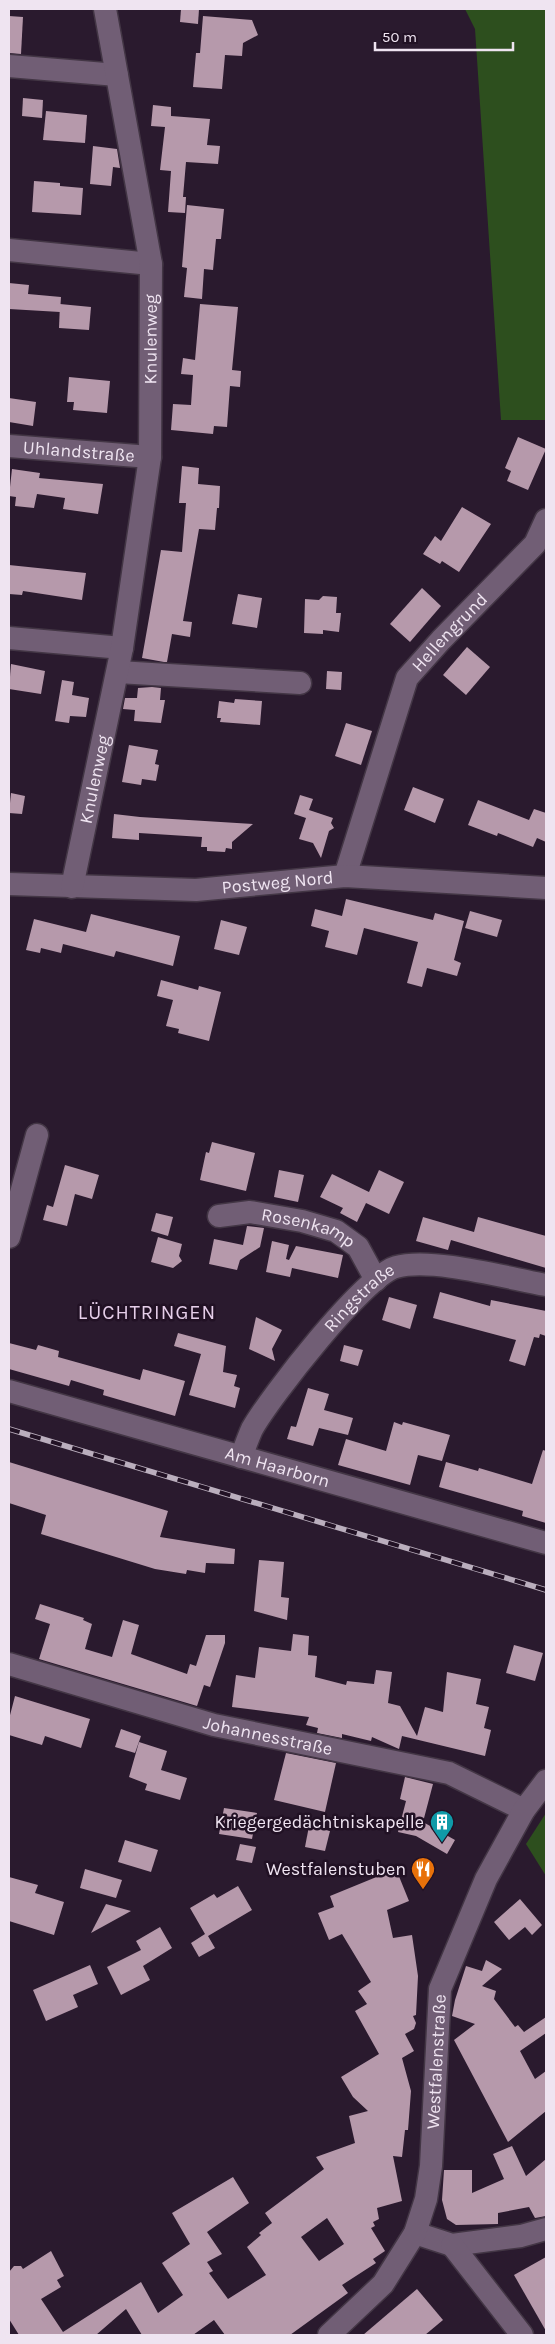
<svg xmlns="http://www.w3.org/2000/svg" width="555" height="2344" viewBox="0 0 555 2344" font-family="Karla,sans-serif">
<style>
.green{fill:#2d4f1e}
.building{fill:#b699ab;fill-rule:evenodd}
.lines{fill:none;stroke-linecap:round;stroke-linejoin:round}
.minor-casing{stroke:#433645;stroke-width:25}
.minor{stroke:#715e75;stroke-width:22}
.rail-casing{stroke:#baaebd;stroke-width:5.5}
.rail{stroke:#211124;stroke-width:4;stroke-dasharray:11;stroke-linecap:butt}
.labels{text-anchor:middle;stroke-width:5;stroke-linejoin:round;paint-order:stroke}
.street-label{font-size:18px;fill:#efe4f1;stroke:#211124}
.poi-label{font-size:18px;fill:#efe4f1;stroke:#211124;text-anchor:end}
.quarter-label{font-size:20px;letter-spacing:1px;fill:#e5cee9;stroke:#211124}
</style>
<rect width="100%" height="100%" fill="#2a1a2e"/>
<!-- green -->
<g class="green">
<path d="M465 9H546V420H501L475 29Z"/>
<path d="M546 1813V1876L526 1844Z"/>
</g>
<!-- building -->
<g class="building">
<path d="M181 9H199L198 24 180 22Z"/>
<path d="M9 16 23 17 21 54 9 53Z"/>
<path d="M203 16 252 20 258 35 243 43 242 56 225 55 222 89 193 87 196 53H200Z"/>
<path d="M23 98 43 100 42 118 22 116Z"/>
<path d="M153 105 171 107V116L210 119 207 145 220 146 218 164 186 162 183 197H186L185 213 168 212 171 171 160 170 165 127 151 126Z"/>
<path d="M46 111 87 115 85 143 43 140Z"/>
<path d="M93 146 117 149 120 168 113 167 111 186 90 184Z"/>
<path d="M34 181 60 183V186L83 188 81 215 32 212Z"/>
<path d="M187 205 224 209 221 239H216L213 270 204 269 202 299 184 297 187 268 182 267Z"/>
<path d="M9 283 29 285 28 294 61 297 60 312 9 309Z"/>
<path d="M60 304 91 307 89 330 59 328Z"/>
<path d="M200 304 238 307 232 370 241 371 240 387 230 386 227 427 214 426 213 434 171 430 173 404 191 405 193 375 181 374 183 358 195 360Z"/>
<path d="M69 377 110 381 107 413 73 410 74 402H67Z"/>
<path d="M9 398 36 402 33 426 9 422Z"/>
<path d="M518 437 546 449 528 490 507 481 511 471 505 468Z"/>
<path d="M182 466 199 468 198 484 220 486 219 508H217L215 530 199 529 183 621 192 622 190 637 172 634 167 662H164L142 658 161 550 182 552 186 503H179Z"/>
<path d="M12 469 40 473 39 478 103 484 98 514 63 509 65 498 37 494 34 508 15 506 16 497 9 496Z"/>
<path d="M462 507 491 524 459 572 442 561 440 564 423 554 435 536 441 541Z"/>
<path d="M9 565 86 573 82 600 23 591 22 595 9 594Z"/>
<path d="M422 588 441 606 410 642 390 624Z"/>
<path d="M238 594 262 598 257 628 232 624Z"/>
<path d="M323 596 337 597 336 613H341L339 632 323 630V634L304 633 305 599 319 600Z"/>
<path d="M467 647 490 667 466 695 443 675Z"/>
<path d="M11 664 45 671 41 694 9 689Z"/>
<path d="M327 671 342 672 341 690 326 689Z"/>
<path d="M62 680 74 682 72 695 89 698 86 717 70 716 69 723 55 721Z"/>
<path d="M152 687 161 688 160 700H165L161 723 134 721 135 710 123 709 125 698H137L138 688Z"/>
<path d="M235 699 262 701 260 725 220 722 221 718H217L219 701 234 703Z"/>
<path d="M346 723 372 731 361 765 335 756Z"/>
<path d="M129 745 158 750 155 764 159 765 156 781 142 779 141 785 122 782Z"/>
<path d="M413 787 444 799 435 823 404 810Z"/>
<path d="M11 793 25 796 22 814 9 813Z"/>
<path d="M300 795 313 799 309 810 333 818 331 823 334 828 329 831 321 858 313 843 299 839 306 818 294 814Z"/>
<path d="M478 800 529 820 534 809 546 813V842L537 838 533 847 498 833 497 836 468 825Z"/>
<path d="M114 814 140 817 253 824 232 842V849L226 848 225 852 207 851V847H201L202 837 139 833V840L112 838Z"/>
<path d="M346 899 433 920 435 913 464 921 454 960 461 963 457 976 427 968 422 987 407 983 418 942 364 928 357 955 325 947 329 931 311 926 315 909 342 916Z"/>
<path d="M470 911 502 920 497 937 465 928Z"/>
<path d="M91 914 180 936 173 966 116 951 114 957 63 944 61 953 41 948 40 953 26 950 34 919 86 932Z"/>
<path d="M221 920 247 927 239 955 214 949Z"/>
<path d="M161 980 198 990 199 986 221 992 209 1041 178 1033 179 1029 166 1026 173 1000 157 996Z"/>
<path d="M212 1142 255 1153 246 1191 200 1180 206 1152 209 1153Z"/>
<path d="M65 1165 99 1175 92 1199 75 1194 67 1226 43 1220 47 1205 53 1207Z"/>
<path d="M279 1170 304 1175 298 1202 274 1197Z"/>
<path d="M379 1170 404 1182 389 1214 366 1203 357 1222 340 1213 343 1208 320 1197 332 1174 369 1192Z"/>
<path d="M156 1213 173 1217 168 1236 151 1231Z"/>
<path d="M423 1217 474 1232 478 1217 546 1236V1268L451 1240 448 1250 416 1241Z"/>
<path d="M247 1226 264 1228 260 1247 240 1260 237 1270 209 1264 214 1239 243 1245Z"/>
<path d="M158 1237 182 1244 179 1256 182 1261 173 1268 151 1262Z"/>
<path d="M272 1241 289 1245 286 1259 289 1260 296 1246 343 1255 338 1278 292 1268 290 1277 266 1272Z"/>
<path d="M440 1292 490 1306 491 1300 546 1311V1336L540 1334 539 1338 534 1337 525 1366 509 1361 516 1340 433 1318Z"/>
<path d="M389 1297 417 1305 410 1329 382 1320Z"/>
<path d="M256 1317 282 1330 272 1349 275 1361 249 1349Z"/>
<path d="M178 1333 226 1346 223 1372 237 1375 234 1386 240 1388 235 1408 189 1395 201 1354 174 1346Z"/>
<path d="M9 1343 36 1350 38 1345 59 1351 58 1357 140 1380 143 1369 185 1381 175 1416 103 1395 104 1390 71 1380 69 1386 9 1369Z"/>
<path d="M344 1345 363 1350 358 1366 340 1361Z"/>
<path d="M308 1388 329 1394 324 1410 353 1418 348 1435 319 1428 313 1446 287 1439 291 1426 296 1427Z"/>
<path d="M394 1422 402 1425 403 1422 450 1435 442 1461 418 1455 410 1485 338 1465 346 1439 386 1451Z"/>
<path d="M543 1450 546 1451V1523L522 1516 523 1511 439 1487 446 1462 478 1471 479 1468 532 1484Z"/>
<path d="M9 1462 168 1511 160 1537 235 1549 234 1564 206 1563 205 1573 187 1570 186 1574 155 1569 41 1534 46 1515 9 1503Z"/>
<path d="M259 1560 284 1562 281 1597 289 1598 287 1620 254 1611Z"/>
<path d="M40 1604 84 1618 83 1620 92 1624 85 1649 112 1657 123 1620 139 1625 131 1654 187 1674 190 1664 196 1666 206 1635H225V1643L210 1687 204 1685 197 1706 39 1659 50 1624 35 1619Z"/>
<path d="M293 1634 309 1636 308 1655 317 1656 315 1677 346 1685 347 1681 374 1684 376 1670 392 1672 388 1703 400 1706 417 1736 425 1707 443 1712 447 1672 481 1679 476 1704 489 1707 484 1728 491 1730 485 1756 402 1736 399 1749 372 1737 371 1741 342 1734V1738L317 1733 318 1728 306 1725 309 1717 232 1707 236 1675 255 1678 259 1647 291 1651Z"/>
<path d="M514 1645 543 1653 535 1681 506 1673Z"/>
<path d="M15 1696 90 1719 81 1748 45 1736 42 1745 9 1735V1719Z"/>
<path d="M121 1729 141 1736 135 1753 115 1747Z"/>
<path d="M139 1742 167 1751 161 1770 187 1778 180 1800 145 1790 147 1784 129 1777Z"/>
<path d="M286 1753 336 1763 325 1812 274 1800Z"/>
<path d="M405 1777 433 1784 423 1822 455 1840 447 1854 416 1836 398 1832 406 1801 400 1799Z"/>
<path d="M224 1808 257 1813 252 1839 219 1834Z"/>
<path d="M309 1826 330 1831 325 1851 305 1847Z"/>
<path d="M125 1840 158 1850 151 1872 118 1862Z"/>
<path d="M240 1844 256 1847 252 1863 236 1860Z"/>
<path d="M85 1869 122 1880 116 1898 80 1888Z"/>
<path d="M396 1869 409 1901 387 1910 393 1938 412 1935 418 1976 416 2015 413 2016 416 2023 414 2029 405 2034 414 2051 402 2058 411 2091 408 2130H405L402 2157 393 2156 402 2201 377 2208 379 2219 373 2222 375 2226 371 2228 385 2251 373 2259 376 2263 342 2285 348 2293 290 2335H225L214 2320 193 2335H142L126 2309 96 2335H19L9 2319V2272L14 2266H21L23 2269 51 2251 64 2276 57 2280 61 2287 41 2299 63 2332 141 2282 158 2313 183 2295 162 2263 190 2244 172 2213 233 2177 249 2203 207 2232 222 2254 207 2262 213 2271 209 2273 228 2299 266 2275 247 2247 261 2235 259 2233 272 2223 265 2213 324 2169 316 2157 355 2143 349 2116 368 2111 353 2097 341 2077 379 2054 355 2011 367 2004 358 1991 371 1982 342 1934 329 1940 318 1913 334 1907 330 1896ZM327 2218 344 2244 319 2261 301 2237Z"/>
<path d="M9 1877 38 1885 35 1893 64 1902 54 1935 9 1921Z"/>
<path d="M238 1886 252 1910 208 1936 215 1948 199 1957 191 1943 205 1934 190 1908 214 1894 217 1898Z"/>
<path d="M520 1899 542 1925 532 1935 525 1927 509 1940 494 1922Z"/>
<path d="M106 1904 131 1911 91 1933Z"/>
<path d="M160 1927 172 1948 143 1966 150 1980 121 1995 107 1967 141 1950 136 1941Z"/>
<path d="M486 1960 502 1969 482 1986 496 1991 494 1999 515 2027 518 2025 524 2032 546 2017V2033L520 2051 535 2079 546 2071V2111L508 2142 454 2040 475 2024 452 2016 455 2000 466 1966 482 1971Z"/>
<path d="M90 1965 98 1984 73 1995 78 2007 46 2021 33 1990Z"/>
<path d="M512 2146 526 2176 546 2159V2216L535 2218 529 2207 498 2213V2224L456 2225 447 2219 442 2200 444 2170H472V2193L504 2179 493 2154Z"/>
<path d="M546 2257V2331L514 2275Z"/>
<path d="M417 2289 443 2320 425 2335H363Z"/>
</g>
<g class="lines">
<!-- minor casing -->
<g class="minor-casing">
<g id="minor">
<path d="M9 66 117 75"/>
<path d="M9 250 151 264"/>
<path id="s1" d="M9 446 150 457"/>
<path d="M9 638 122 648"/>
<path d="M118 672 300 683"/>
<path id="s2" d="M345 876 407 678 441 640 535 544 546 520"/>
<path id="s3" d="M9 884 196 890 345 876 546 888"/>
<path id="s4" d="M72 887 122 648 150 457 151 264 105 9"/>
<path id="s5" d="M219 1216 250 1212 302 1221 336 1231 358 1247 376 1280"/>
<path d="M9 1237 37 1135"/>
<path id="s6" d="M9 1391 546 1543"/>
<path id="s7" d="M241 1457C245 1447 248 1438 252 1429 270 1397 364 1276 396 1267 432 1257 507 1278 546 1285"/>
<path id="s8" d="M9 1664 214 1725 449 1773 524 1810"/>
<path d="M415 2233 452 2245 521 2236 546 2229"/>
<path d="M452 2245 522 2335"/>
<path id="s9" d="M329 2335 383 2284 415 2233 426 2199 431 2166 440 1989 486 1879 524 1810 546 1781"/>
</g>
</g>
<!-- minor -->
<use href="#minor" class="minor"/>
<!-- rail casing -->
<g class="rail-casing">
<path id="rail" d="M9 1429 546 1590"/>
</g>
<!-- rail -->
<use href="#rail" class="rail"/>
</g>
<!-- icons -->
<defs>
<g id="building-pin" transform="scale(1.25)"><path d="M0 17L-7.5 6A9.5 9.5 0 1 1 7.5 6Z" fill="#0f9aa8" stroke="#211124"/><path d="M-4-6H4V6H1V3H-1V6H-4ZM-2.5-4.3h1.7v1.8h-1.7ZM.8-4.3h1.7v1.8H.8ZM-2.5-1h1.7V.8h-1.7ZM.8-1h1.7V.8H.8Z" fill="#fff"/></g>
<g id="restaurant-pin" transform="scale(1.25)"><path d="M0 17L-7.5 6A9.5 9.5 0 1 1 7.5 6Z" fill="#e8710a" stroke="#211124"/><path d="M-5-6h1v4h1v-4h1v4h1v-4h1v5L-1.5 .5V6h-2V.5L-5-1ZM5-6V6H3V1.5H1.5Q1.5-4 5-6Z" fill="#fff"/></g>
</defs>
<g fill-rule="evenodd">
<use href="#building-pin" x="442" y="1822"/>
<use href="#restaurant-pin" x="423" y="1869"/>
</g>
<g class="labels">
<!-- street labels -->
<g class="street-label">
<text dy="6" stroke="none"><textPath href="#s4" startOffset="555">Knulenweg</textPath></text>
<text dy="6" stroke="none"><textPath href="#s1" startOffset="70">Uhlandstraße</textPath></text>
<text dy="6" stroke="none"><textPath href="#s2" startOffset="270">Hellengrund</textPath></text>
<text dy="6" stroke="none"><textPath href="#s4" startOffset="110">Knulenweg</textPath></text>
<text dy="6" stroke="none"><textPath href="#s3" startOffset="269">Postweg Nord</textPath></text>
<text dy="6" stroke="none"><textPath href="#s5" startOffset="92">Rosenkamp</textPath></text>
<text dy="6" stroke="none"><textPath href="#s7" startOffset="200">Ringstraße</textPath></text>
<text dy="6" stroke="none"><textPath href="#s6" startOffset="279">Am Haarborn</textPath></text>
<text dy="6" stroke="none"><textPath href="#s8" startOffset="269">Johannesstraße</textPath></text>
<text dy="6" stroke="none"><textPath href="#s9" startOffset="308">Westfalenstraße</textPath></text>
</g>
<!-- poi labels -->
<g class="poi-label">
<text x="424" y="1828">Kriegergedächtniskapelle</text>
<text x="406" y="1875">Westfalenstuben</text>
</g>
<!-- quarter labels -->
<g class="quarter-label">
<text x="147" y="1319">LÜCHTRINGEN</text>
</g>
</g>
<!-- border -->
<rect width="555" height="2344" fill="none" stroke="#efe4f1" stroke-width="20"/>
<!-- scale -->
<path d="M375 42v8h138v-8" fill="none" stroke="#efe4f1" stroke-width="2.5"/>
<text x="382" y="42" font-size="15" fill="#efe4f1" stroke="#211124" stroke-width="4" paint-order="stroke">50 m</text>
</svg>
